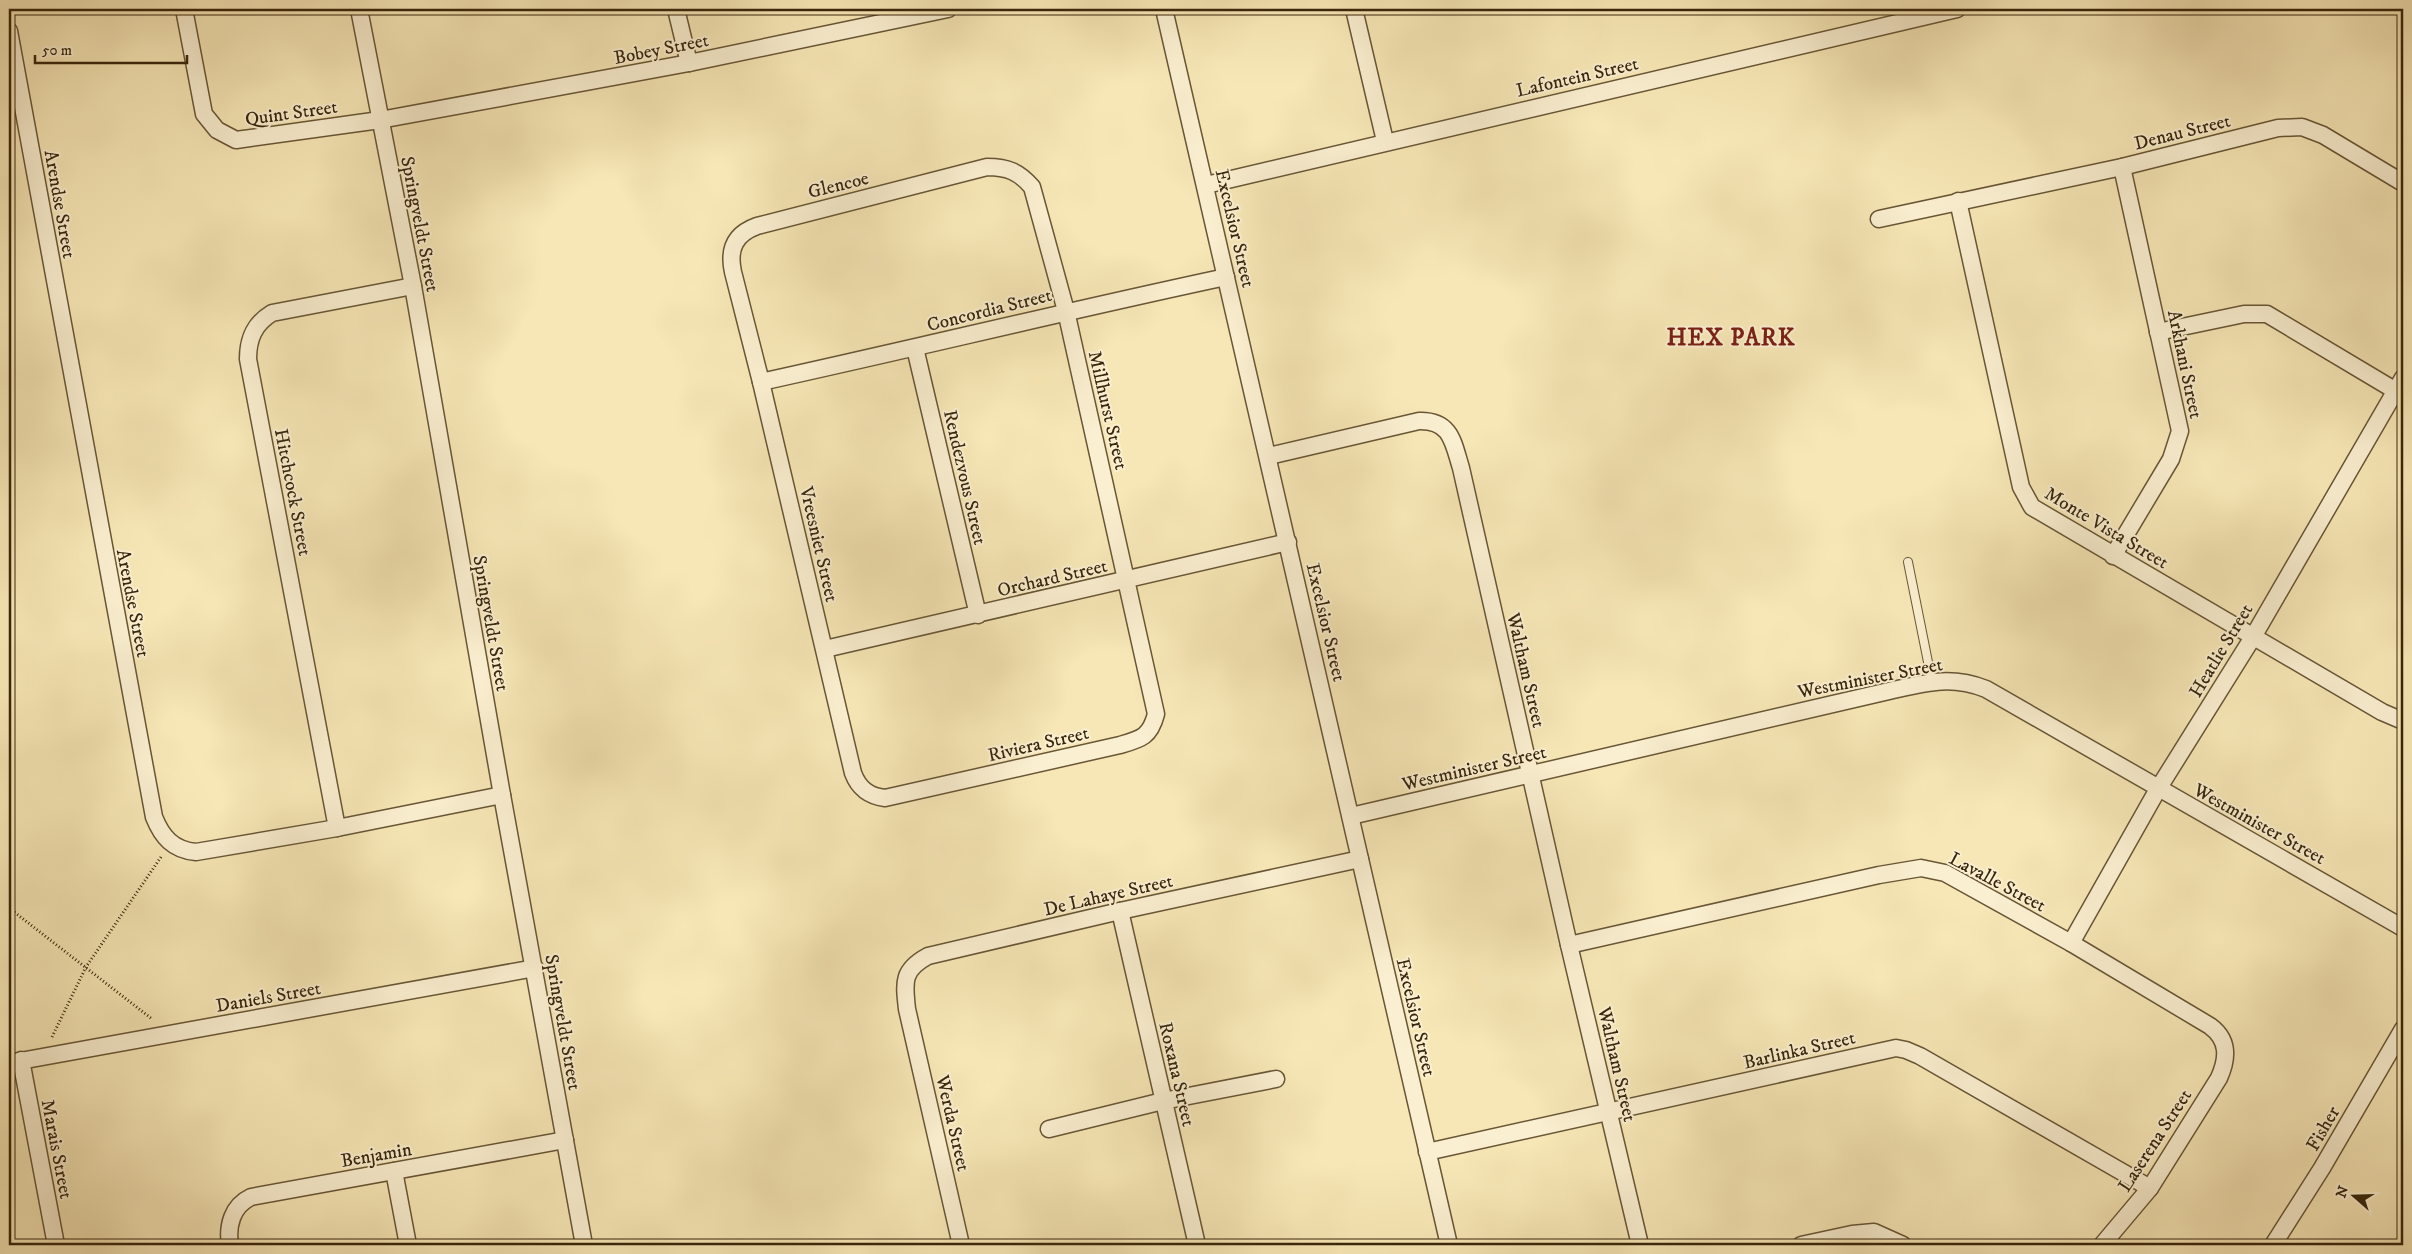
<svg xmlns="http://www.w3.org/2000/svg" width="2412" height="1254" viewBox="0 0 2412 1254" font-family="'IM FELL DW Pica',serif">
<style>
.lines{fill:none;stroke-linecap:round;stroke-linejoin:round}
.lane-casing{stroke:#685636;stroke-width:10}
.street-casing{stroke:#685636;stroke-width:19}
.path{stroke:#38260c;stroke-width:3;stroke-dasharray:1 2.5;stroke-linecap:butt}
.lane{stroke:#faefd0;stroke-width:8}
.street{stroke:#faefd0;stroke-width:16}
.labels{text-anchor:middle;stroke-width:4;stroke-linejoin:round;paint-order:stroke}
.street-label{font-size:19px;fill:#38260c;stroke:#faefd0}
.district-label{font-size:24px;font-weight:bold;letter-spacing:1px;fill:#7a1f14;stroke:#faefd0}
</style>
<rect width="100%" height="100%" fill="#f7e7b6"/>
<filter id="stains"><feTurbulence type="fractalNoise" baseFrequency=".004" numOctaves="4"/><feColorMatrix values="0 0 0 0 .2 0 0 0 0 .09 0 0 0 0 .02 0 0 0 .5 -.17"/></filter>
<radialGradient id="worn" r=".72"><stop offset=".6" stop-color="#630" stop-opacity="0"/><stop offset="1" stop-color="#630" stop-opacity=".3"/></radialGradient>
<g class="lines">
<!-- lane casing -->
<g class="lane-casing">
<path id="lane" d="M1908 562 1932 682"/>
</g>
<!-- street casing -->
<g class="street-casing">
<g id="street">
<path d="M184 9 204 114 217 130 236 140 380 120 689 63 948 9"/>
<path d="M359 9 413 286 502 795 584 1245"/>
<path d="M676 9 689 63"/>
<path d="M1164 9 1449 1245"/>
<path d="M1354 9 1385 141"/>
<path d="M9 31 154 817C162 837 173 850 196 852L337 828 502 795"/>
<path d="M987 167C1008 167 1019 172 1032 187L1066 311 1156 714C1150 737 1141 739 1120 745L885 798C869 796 859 789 853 773L761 382 733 272C728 249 735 234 757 226Z"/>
<path d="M1206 185 1957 9"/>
<path d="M1958 201 2021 487 2032 507 2382 712 2403 721"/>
<path d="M1879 219 2122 167 2278 128 2302 127 2323 135 2403 183"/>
<path d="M2158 332 2244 314H2267L2396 391"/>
<path d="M915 348 978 615"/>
<path d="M761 382C916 348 1071 310 1226 277"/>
<path d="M1269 456 1419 421C1451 420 1453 442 1461 468L1569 945 1640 1245"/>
<path d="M2113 556 2171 459 2180 431 2122 167"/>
<path d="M825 649 1288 542"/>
<path d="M1351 816 1889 691C1925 683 1950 675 1986 689L2403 928"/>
<path d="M337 828 248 359C248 339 254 324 272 313L413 286"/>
<path d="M1120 911 1197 1245"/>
<path d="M2071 943 2158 789 2253 637 2403 378"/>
<path d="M1569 945 1879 875 1921 868 1945 873 2071 943 2210 1026C2229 1040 2228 1058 2219 1078L2150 1188 2102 1245"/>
<path d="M21 1060 56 1245"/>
<path d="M9 1063 535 968"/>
<path d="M1049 1129 1163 1101 1276 1079"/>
<path d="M1427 1152 1896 1048 1906 1050 1920 1056 2150 1188"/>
<path d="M394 1171 408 1245"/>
<path d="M230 1245C227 1226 232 1206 251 1197L565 1140"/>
<path d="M961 1245 907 1009C904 982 902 970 928 956L1120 911 1360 859"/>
<path d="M1801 1245 1852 1234 1874 1232 1903 1245"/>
<path d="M2273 1245 2322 1168 2403 1029"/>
</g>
</g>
<!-- path -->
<g class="path">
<path d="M9 908 152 1019"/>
<path d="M52 1037 86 967 161 857"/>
</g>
<!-- lane -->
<use href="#lane" class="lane"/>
<!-- street -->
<use href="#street" class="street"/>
</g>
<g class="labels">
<!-- street labels -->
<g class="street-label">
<text transform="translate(661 48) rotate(-11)" y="7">Bobey Street</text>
<text transform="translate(1577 76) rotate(-13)" y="7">Lafontein Street</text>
<text transform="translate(291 112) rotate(-8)" y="7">Quint Street</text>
<text transform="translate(2182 131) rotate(-14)" y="7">Denau Street</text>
<text transform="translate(838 184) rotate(-14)" y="7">Glencoe</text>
<text transform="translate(61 204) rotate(80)" y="7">Arendse Street</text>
<text transform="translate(421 224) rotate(79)" y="7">Springveldt Street</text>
<text transform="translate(1236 228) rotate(77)" y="7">Excelsior Street</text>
<text transform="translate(989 309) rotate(-14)" y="7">Concordia Street</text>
<text transform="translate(2186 364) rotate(78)" y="7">Arkhani Street</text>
<text transform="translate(1109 410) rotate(77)" y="7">Millhurst Street</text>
<text transform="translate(966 477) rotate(77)" y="7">Rendezvous Street</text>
<text transform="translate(294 492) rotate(79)" y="7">Hitchcock Street</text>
<text transform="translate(2107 527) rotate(31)" y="7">Monte Vista Street</text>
<text transform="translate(820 544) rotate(77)" y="7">Vreesniet Street</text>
<text transform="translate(1052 577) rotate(-13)" y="7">Orchard Street</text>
<text transform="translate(134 603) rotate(79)" y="7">Arendse Street</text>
<text transform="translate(1327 622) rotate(77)" y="7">Excelsior Street</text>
<text transform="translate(492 623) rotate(80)" y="7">Springveldt Street</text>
<text transform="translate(2220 650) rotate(-59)" y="7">Heatlie Street</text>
<text transform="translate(1527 670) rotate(77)" y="7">Waltham Street</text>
<text transform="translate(1870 677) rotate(-11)" y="7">Westminister Street</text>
<text transform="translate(1038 743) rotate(-13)" y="7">Riviera Street</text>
<text transform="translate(1474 767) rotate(-13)" y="7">Westminister Street</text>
<text transform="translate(2260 823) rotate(29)" y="7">Westminister Street</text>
<text transform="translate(1998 881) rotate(28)" y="7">Lavalle Street</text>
<text transform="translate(1108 894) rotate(-13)" y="7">De Lahaye Street</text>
<text transform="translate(268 996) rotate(-10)" y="7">Daniels Street</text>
<text transform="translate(1417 1017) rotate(77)" y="7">Excelsior Street</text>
<text transform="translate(564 1022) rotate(80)" y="7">Springveldt Street</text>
<text transform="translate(1799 1049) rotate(-13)" y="7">Barlinka Street</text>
<text transform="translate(1618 1064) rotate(77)" y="7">Waltham Street</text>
<text transform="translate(1178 1074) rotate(77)" y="7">Roxana Street</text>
<text transform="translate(954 1123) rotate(77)" y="7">Werda Street</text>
<text transform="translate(2322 1128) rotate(-60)" y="7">Fisher</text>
<text transform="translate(2154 1140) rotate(-57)" y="7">Laserena Street</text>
<text transform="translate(58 1149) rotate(79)" y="7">Marais Street</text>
<text transform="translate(376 1154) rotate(-10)" y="7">Benjamin</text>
</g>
<!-- district labels -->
<g class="district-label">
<text x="1731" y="345">HEX PARK</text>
</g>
</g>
<!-- margin -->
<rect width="2412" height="1254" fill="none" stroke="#f7e7b6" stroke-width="30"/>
<rect x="10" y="10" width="2392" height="1234" fill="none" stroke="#38260c" stroke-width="2.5"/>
<rect x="15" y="15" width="2382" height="1224" fill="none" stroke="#38260c"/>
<!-- north arrow -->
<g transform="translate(2354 1196) rotate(290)" stroke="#faefd0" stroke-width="4" paint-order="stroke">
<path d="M0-4L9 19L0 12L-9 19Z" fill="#38260c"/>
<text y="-8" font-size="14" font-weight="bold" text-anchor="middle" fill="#38260c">N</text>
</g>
<!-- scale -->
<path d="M35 55v8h152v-8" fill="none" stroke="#38260c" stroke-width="2.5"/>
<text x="42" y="55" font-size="15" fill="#38260c" stroke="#faefd0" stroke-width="4" paint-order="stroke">50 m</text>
<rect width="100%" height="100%" filter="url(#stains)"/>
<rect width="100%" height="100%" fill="url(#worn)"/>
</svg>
